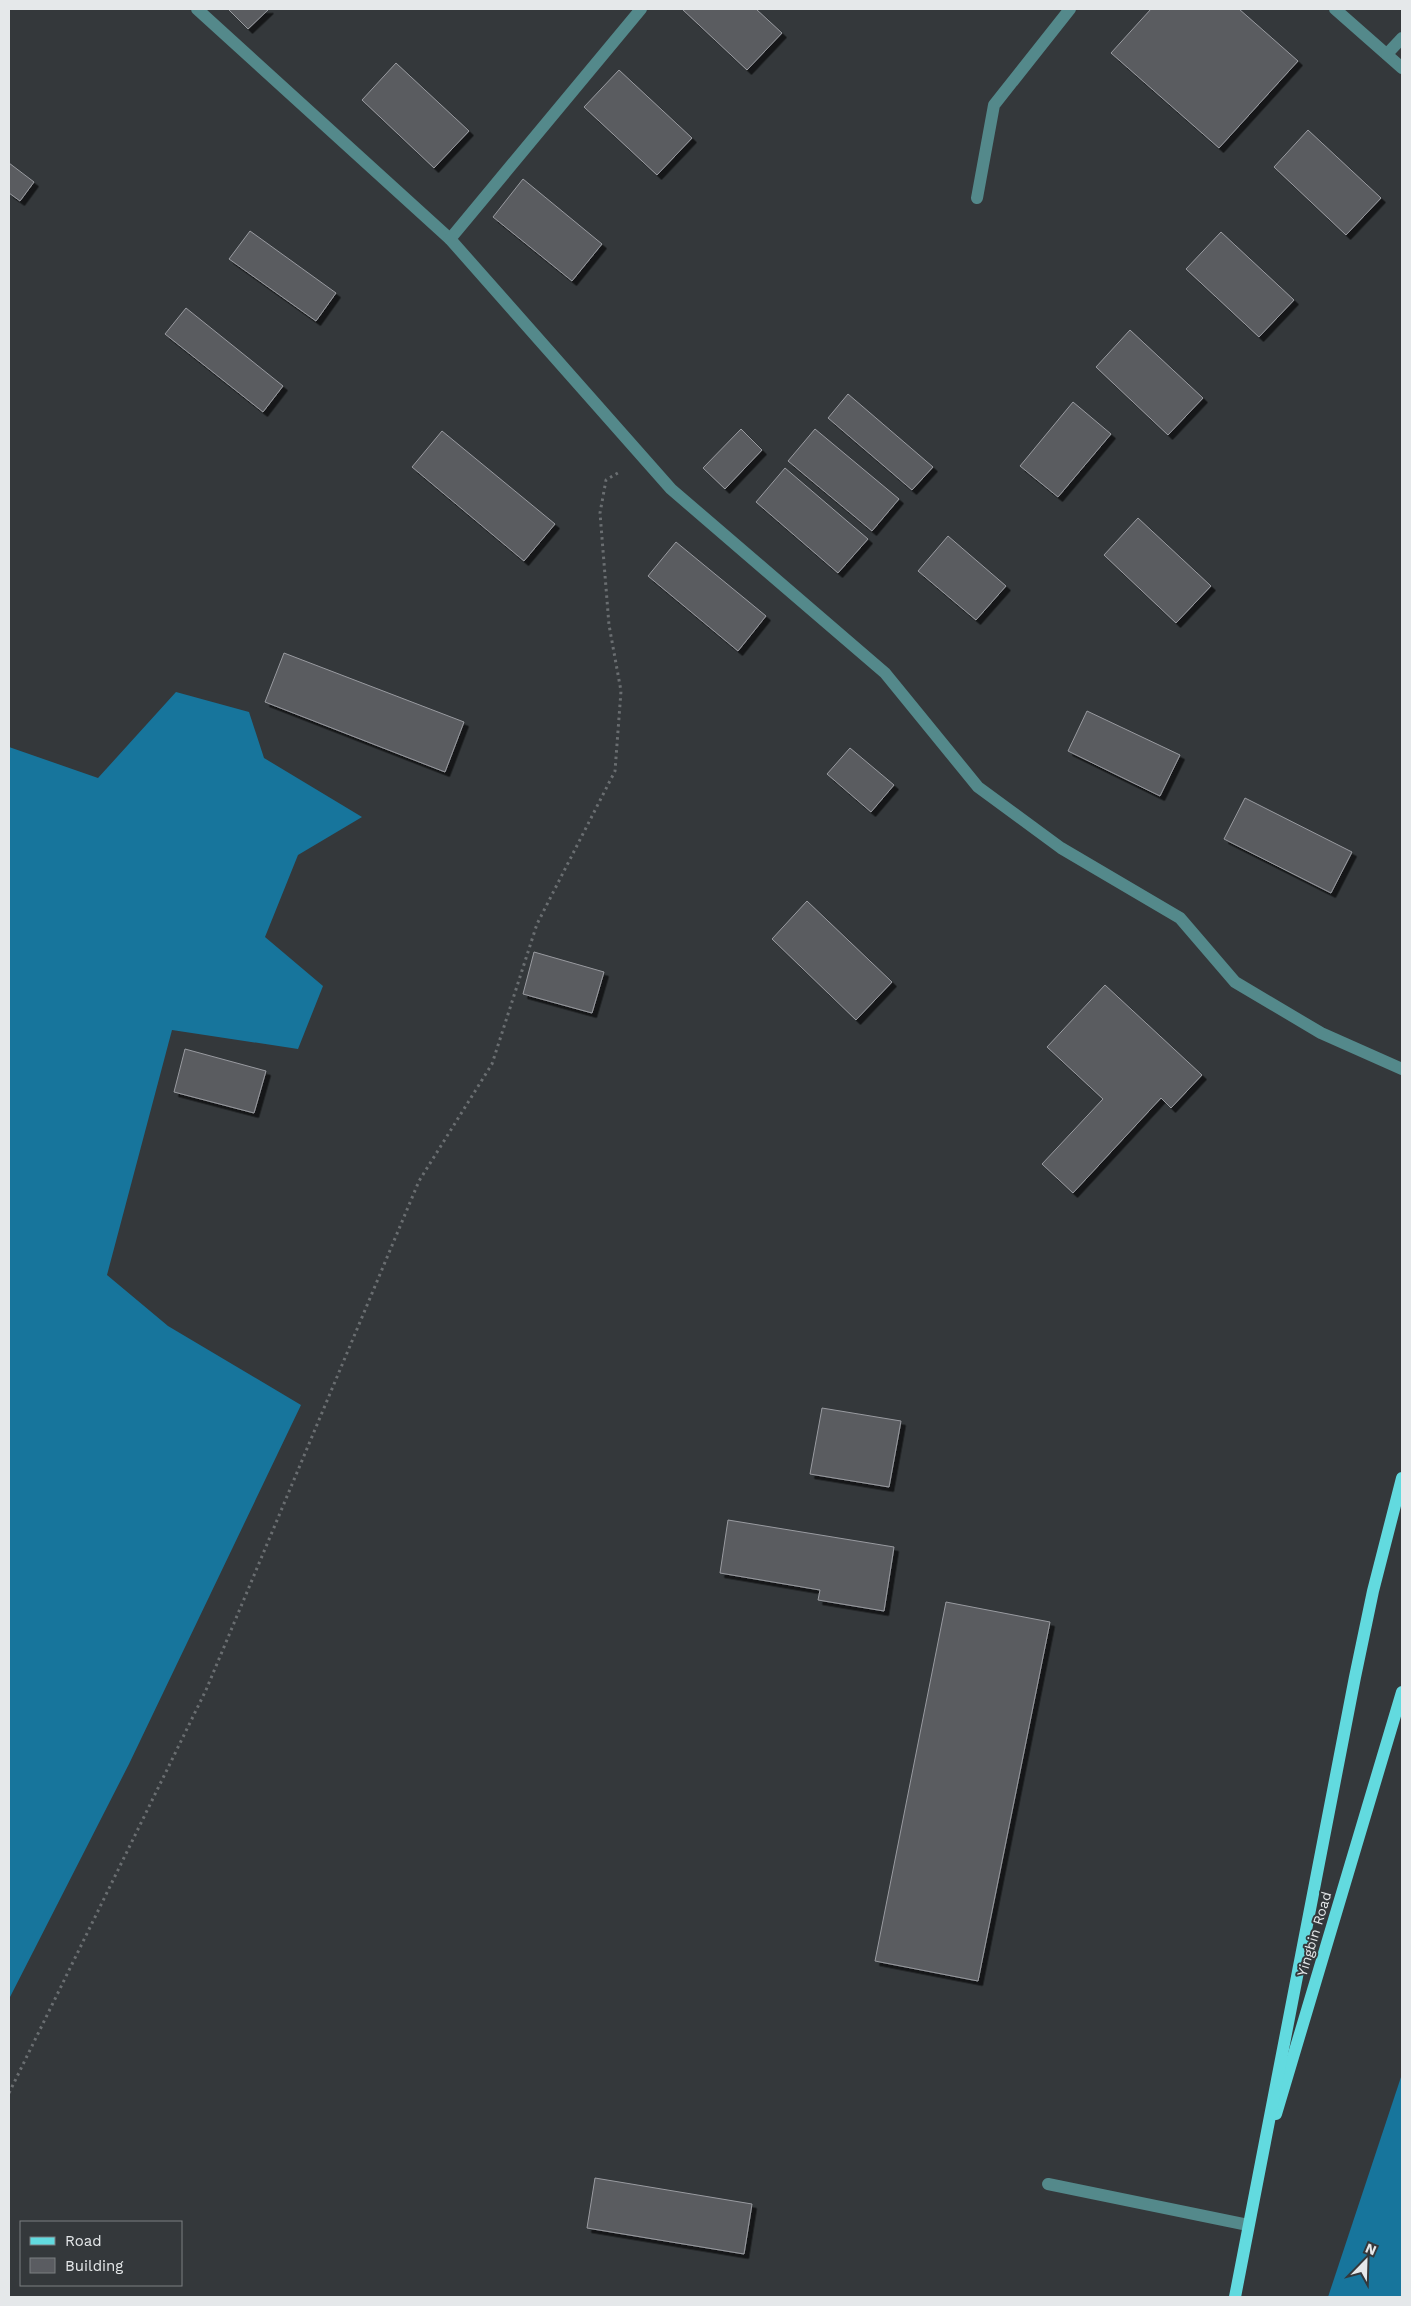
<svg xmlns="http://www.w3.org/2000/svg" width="1411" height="2306" viewBox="0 0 1411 2306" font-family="'Work Sans',sans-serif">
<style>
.forest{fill:#17759c}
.building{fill:#5a5c61;stroke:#999ba0;filter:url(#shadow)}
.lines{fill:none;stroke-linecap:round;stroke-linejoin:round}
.path{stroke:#6a6e71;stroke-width:3;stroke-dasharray:2.5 4;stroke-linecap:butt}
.minor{stroke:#54898b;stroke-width:12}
.major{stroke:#62dadf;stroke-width:12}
.labels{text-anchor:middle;stroke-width:4;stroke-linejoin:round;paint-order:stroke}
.street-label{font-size:14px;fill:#e5e8ea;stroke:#34383b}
</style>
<defs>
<filter id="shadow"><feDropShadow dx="4.5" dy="4.5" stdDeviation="0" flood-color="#0009"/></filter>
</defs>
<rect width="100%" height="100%" fill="#34383b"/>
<!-- forest -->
<g class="forest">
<path d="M176 692 249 712 264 758 362 817 298 855 265 937 323 986 298 1049 172 1030 107 1275 168 1326 301 1405 129 1764 9 1999V747L98 778Z"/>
<path d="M1402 2074V2297H1328Z"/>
</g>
<!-- building -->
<g class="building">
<path d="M228 9H269L248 29Z"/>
<path d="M682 9H756L782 33 747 70Z"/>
<path d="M1151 9H1239L1298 61 1219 148 1111 53Z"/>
<path d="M396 63 469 131 434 168 362 100Z"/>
<path d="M619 70 692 138 657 175 584 107Z"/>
<path d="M1308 130 1381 198 1346 235 1274 167Z"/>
<path d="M9 163 34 182 20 201 9 193Z"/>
<path d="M523 179 602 244 572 281 493 217Z"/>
<path d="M250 231 336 293 316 321 229 259Z"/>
<path d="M1221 232 1294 300 1259 337 1186 269Z"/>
<path d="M186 308 283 386 263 412 165 334Z"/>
<path d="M1130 330 1203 398 1168 435 1096 367Z"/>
<path d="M848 394 933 467 912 490 828 418Z"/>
<path d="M1073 402 1111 434 1058 497 1020 466Z"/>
<path d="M741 429 762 450 725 489 703 468Z"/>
<path d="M815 429 899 499 872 531 788 461Z"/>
<path d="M442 431 555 524 524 561 412 467Z"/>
<path d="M785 468 868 539 838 573 756 502Z"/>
<path d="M1138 518 1211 586 1176 623 1104 555Z"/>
<path d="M948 536 1006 586 976 620 918 571Z"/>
<path d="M676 542 766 616 738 651 648 576Z"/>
<path d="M284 653 464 722 445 772 265 702Z"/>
<path d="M1087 711 1180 755 1160 796 1068 751Z"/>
<path d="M850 748 894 785 871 812 827 774Z"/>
<path d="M1245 798 1352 852 1331 893 1224 839Z"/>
<path d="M807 901 892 982 856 1020 772 939Z"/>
<path d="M534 952 604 972 592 1013 523 994Z"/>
<path d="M1105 985 1202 1075 1171 1108 1161 1098 1073 1193 1042 1164 1103 1099 1047 1047Z"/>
<path d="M185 1049 266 1071 254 1113 174 1092Z"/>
<path d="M822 1408 901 1421 889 1487 810 1474Z"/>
<path d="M728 1520 894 1547 884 1611 818 1600 820 1590 720 1573Z"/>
<path d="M946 1602 1050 1622 978 1981 875 1961Z"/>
<path d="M595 2178 752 2204 744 2254 587 2228Z"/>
</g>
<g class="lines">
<!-- path -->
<path class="path" d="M9 2093 206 1690 419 1181 492 1064 537 924 615 771 621 691 609 625 600 513 606 480 621 471"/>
<!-- minor -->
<g class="minor">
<path d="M197 9 450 239"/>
<path d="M641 9 450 239 671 489 885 673 978 787 1061 848 1180 918 1235 982 1321 1033 1402 1069"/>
<path d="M1335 9 1402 68"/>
<path d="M1387 54 1402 38"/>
<path d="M977 198 994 105 1070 9"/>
<path d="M1048 2184 1248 2225"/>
</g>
<!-- major -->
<g class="major">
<path d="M1276 2114 1402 1692"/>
<path d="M1235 2297 1355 1677 1373 1591 1402 1478"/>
</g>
</g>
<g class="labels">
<!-- street labels -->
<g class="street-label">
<text transform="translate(1314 1934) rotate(-73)" y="5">Yingbin Road</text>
</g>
</g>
<!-- border -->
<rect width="1411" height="2306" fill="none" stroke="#e5e8ea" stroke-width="20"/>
<!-- legend -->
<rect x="20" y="2221" width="162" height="65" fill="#34383b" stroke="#7b7e81"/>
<rect x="30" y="2237" width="25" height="8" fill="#62dadf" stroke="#7b7e81"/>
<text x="65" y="2246" font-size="15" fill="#e5e8ea">Road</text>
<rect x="30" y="2258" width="25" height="15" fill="#5a5c61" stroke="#7b7e81"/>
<text x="65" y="2271" font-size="15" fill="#e5e8ea">Building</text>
<!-- north arrow -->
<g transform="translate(1366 2261) rotate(23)" stroke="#34383b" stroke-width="4" paint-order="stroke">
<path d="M0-4L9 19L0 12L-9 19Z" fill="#e5e8ea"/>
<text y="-8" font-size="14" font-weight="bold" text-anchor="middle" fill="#e5e8ea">N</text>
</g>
</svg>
